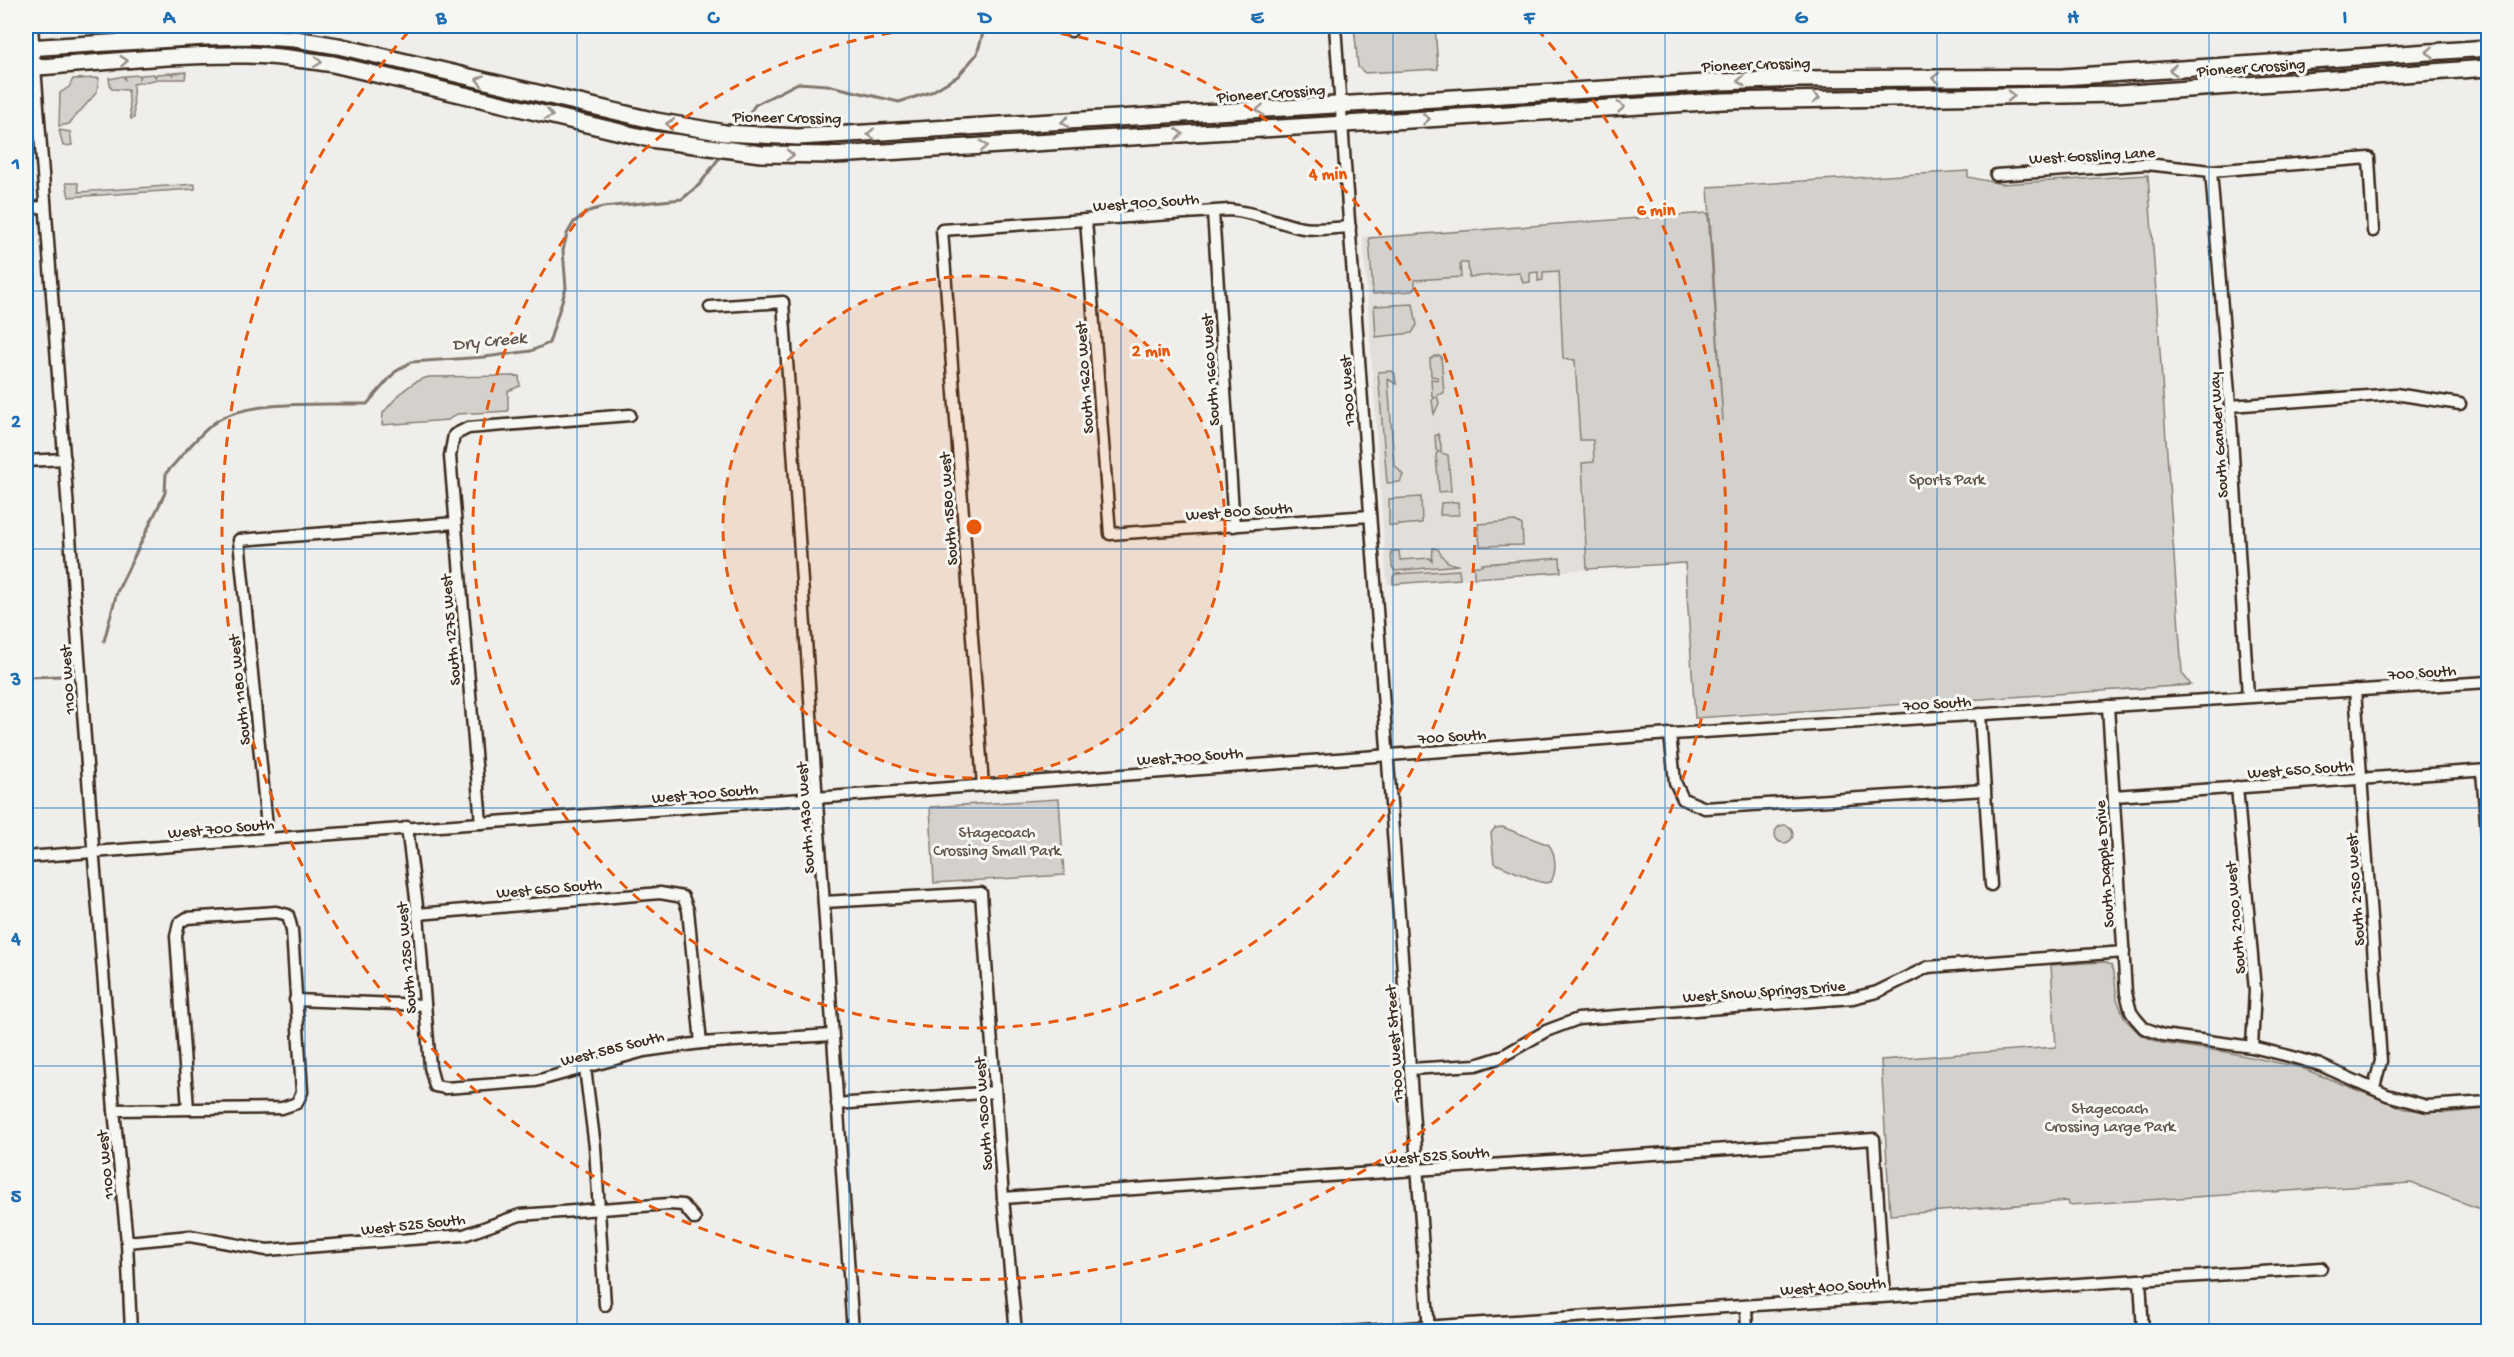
<svg xmlns="http://www.w3.org/2000/svg" width="2514" height="1357" viewBox="0 0 2514 1357" font-family="'Gochi Hand',sans-serif">
<style>
.built{fill:#e2dfdb}
.green{fill:#d4d1cc;stroke:#887e75;stroke-width:1.5}
.lines{fill:none;stroke-linecap:round;stroke-linejoin:round}
.stream{stroke:#81766d;stroke-width:3}
.minor-casing{stroke:#3b2a1e;stroke-width:15}
.highway-casing{stroke:#3b2a1e;stroke-width:20}
.minor{stroke:#f6f6f2;stroke-width:10}
.highway{stroke:#f6f6f2;stroke-width:15}
.oneway{stroke:#989088}
.grid{fill:none;stroke:#1f6fb2;stroke-width:1.5;stroke-opacity:0.55}
.ring{fill:none;stroke:#e8590c;stroke-width:3;stroke-dasharray:10 8}
.labels{text-anchor:middle;stroke-width:6;stroke-linejoin:round;paint-order:stroke}
.street-label{font-size:16px;fill:#3b2a1e;stroke:#f6f6f2}
.park-label{font-size:16px;fill:#61544a;stroke:#f6f6f2}
.water-label{font-size:18px;font-style:italic;fill:#64564c;stroke:#f6f6f2}
.centre{fill:#e8590c;stroke:#f6f6f2;stroke-width:3}
.ring-label{font-size:18px;text-anchor:middle;font-weight:bold;fill:#e8590c;stroke:#f6f6f2;stroke-width:6;stroke-linejoin:round;paint-order:stroke}
.neatline{fill:none;stroke:#1f6fb2;stroke-width:2}
.grid-label{font-size:20px;text-anchor:middle;font-weight:bold;fill:#1f6fb2}
</style>
<rect width="100%" height="100%" fill="#efeeea"/>
<filter id="ink" filterUnits="userSpaceOnUse"><feTurbulence type="fractalNoise" baseFrequency=".0167" numOctaves="2"/><feDisplacementMap in="SourceGraphic" scale="12" xChannelSelector="R" yChannelSelector="G"/><feConvolveMatrix kernelMatrix="1 2 1 2 8 2 1 2 1" color-interpolation-filters="sRGB"/></filter>
<g filter="url(#ink)">
<!-- built -->
<path class="built" d="M1710 212 1732 559 1387 584 1363 237Z"/>
<!-- green -->
<g class="green">
<path d="M1354 26H1435L1438 69 1365 73 1358 67Z"/>
<path d="M186 72 185 79H159L133 84 134 118 131 119 128 90 112 89 110 86 109 77 110 79 123 76 125 79V76L139 75V78L141 75 154 74 155 77 157 74 171 73 173 75V73Z"/>
<path d="M99 78 97 92 69 124 59 126 60 93 69 87 73 79Z"/>
<path d="M59 130 70 132 72 145 63 146Z"/>
<path d="M1968 171V177L2002 184 2148 175 2182 673 2191 685 1695 718 1685 563 1587 569 1582 463 1594 462 1593 440H1580L1575 360 1563 359 1559 271 1543 272V280L1538 281V272L1530 273V282L1523 283 1520 273 1469 277 1468 263H1460L1461 277 1415 280V288L1412 291 1373 294 1369 238 1708 213 1723 421 1708 187Z"/>
<path d="M66 183H78L79 192 195 184V189L69 197Z"/>
<path d="M1413 304 1417 325 1412 333 1376 337 1374 306Z"/>
<path d="M1435 356H1441L1444 393 1437 395 1439 403 1434 414 1432 400 1435 398 1432 397 1431 379 1437 380 1438 377 1431 376 1430 359Z"/>
<path d="M1392 371 1395 374 1396 384 1388 379 1394 464 1403 475 1400 482 1387 483 1378 372Z"/>
<path d="M519 376 520 386 508 391V411L457 414 448 420 382 425 383 413C396 398 409 381 429 377Z"/>
<path d="M1438 434 1441 445V453L1448 455 1451 491 1439 492 1436 454 1439 452 1436 450 1435 436Z"/>
<path d="M1421 497 1422 523 1400 525 1398 523 1397 526 1389 525V499Z"/>
<path d="M1458 502 1459 515H1440L1441 503Z"/>
<path d="M1515 521 1522 525 1523 545 1480 546 1478 524Z"/>
<path d="M1433 548 1438 549C1443 559 1447 564 1459 565L1395 571 1392 567 1391 551H1399L1400 560 1430 558 1432 561Z"/>
<path d="M1560 558 1561 572 1474 578V566H1482V564Z"/>
<path d="M1459 570 1460 579 1393 584V577L1396 574Z"/>
<path d="M1059 799 1064 875 934 883 930 807Z"/>
<circle cx="1784" cy="834" r="9"/>
<path d="M1502 827 1549 845C1556 854 1557 871 1551 882L1545 883 1537 881 1494 863 1491 833 1495 828Z"/>
<path d="M2104 962 2111 965 2114 972 2117 999 2125 1019 2141 1035 2161 1043 2226 1052 2299 1067 2405 1109 2445 1113 2488 1109V1212L2411 1183 2069 1205 2068 1201 1890 1215 1881 1060 2056 1047 2051 965Z"/>
</g>
<g class="lines">
<!-- stream -->
<g class="stream">
<path d="M739 129 755 105 798 83 827 85 899 102 931 92 958 76 977 54 985 26"/>
<path d="M104 641 117 592 165 493 166 473C181 457 196 437 214 423 245 399 328 405 367 404L395 372 411 362 485 357 531 351 549 343 566 288 563 250 567 234 574 222 589 211 603 207 682 199 700 184 722 154"/>
<path d="M26 677 64 676"/>
</g>
<!-- minor casing -->
<g class="minor-casing">
<g id="minor">
<path d="M32 26 94 859 114 1110 127 1242 131 1332"/>
<path d="M1335 26 1429 1332"/>
<path d="M1071 31 1072 26"/>
<path d="M2211 171 2230 406 2248 696"/>
<path d="M1996 175 2146 164 2211 171 2369 158 2373 231"/>
<path d="M26 208 44 207"/>
<path d="M1213 212 1234 526"/>
<path d="M1086 220 1110 534 1370 516"/>
<path d="M710 307 783 302 853 1332"/>
<path d="M2230 406 2395 394 2460 404"/>
<path d="M26 461 65 459"/>
<path d="M2355 690 2381 1061 2374 1087"/>
<path d="M2108 706 2126 993 2131 1012 2136 1019 2144 1028 2163 1035 2252 1047 2289 1056 2320 1065 2387 1095 2427 1106 2488 1102"/>
<path d="M1980 714 1991 885"/>
<path d="M1670 734 1675 782 1683 799 1705 808 1985 790"/>
<path d="M2482 771 2488 846"/>
<path d="M983 786 942 230 1229 210C1254 212 1274 221 1298 227 1314 231 1333 228 1350 227"/>
<path d="M2237 787 2255 990 2252 1047"/>
<path d="M2114 796 2488 770"/>
<path d="M481 823 450 456 454 435 468 428 630 415"/>
<path d="M407 827 418 914 430 1067 435 1086 446 1088 536 1081 644 1051 701 1043 832 1035"/>
<path d="M268 837 239 540 455 523"/>
<path d="M26 857 1656 735 2488 682"/>
<path d="M824 902 981 893 1003 1198 1016 1332"/>
<path d="M418 914 660 893 683 897 688 910 701 1043"/>
<path d="M295 1000 424 1005"/>
<path d="M585 1068 595 1147 605 1305"/>
<path d="M1410 1069 1476 1065 1501 1057 1546 1031 1578 1019 1853 998 1877 992 1928 967 2124 952"/>
<path d="M837 1104 995 1092"/>
<path d="M114 1110 282 1108 297 1103 302 1092 292 930 288 915 276 912 187 918 179 923 176 936 188 1109"/>
<path d="M1003 1198 1874 1139 1884 1296"/>
<path d="M127 1242 190 1236 267 1250 464 1235 520 1215 669 1204 683 1205 695 1219"/>
<path d="M2140 1280 2143 1332"/>
<path d="M1746 1307 1747 1332"/>
<path d="M1347 1332 2321 1268"/>
</g>
</g>
<!-- highway casing -->
<g class="highway-casing">
<g id="highway">
<path d="M26 48 206 37 248 36 295 39 338 46 656 121 725 133 798 137 1721 82 1797 79 2063 77 2488 48"/>
<path d="M26 68C99 63 173 54 246 55 275 55 304 60 333 64L650 139 761 154 835 155 1723 101 2117 94 2488 68"/>
</g>
</g>
<!-- minor -->
<use href="#minor" class="minor"/>
<!-- highway -->
<use href="#highway" class="highway"/>
</g>
<!-- one-way arrows -->
<defs><path id="oneway-chevron" d="M-2-3.5L2.5 0L-2 3.5" fill="none" stroke-width="1.6" stroke-linecap="round" stroke-linejoin="round" transform="scale(1.5)"/></defs>
<g class="oneway">
<use href="#oneway-chevron" transform="translate(2430 52) rotate(176)"/>
<use href="#oneway-chevron" transform="translate(124 61) rotate(-4)"/>
<use href="#oneway-chevron" transform="translate(318 62) rotate(8)"/>
<use href="#oneway-chevron" transform="translate(2173 70) rotate(176)"/>
<use href="#oneway-chevron" transform="translate(1936 78) rotate(180)"/>
<use href="#oneway-chevron" transform="translate(480 80) rotate(-167)"/>
<use href="#oneway-chevron" transform="translate(1741 81) rotate(177)"/>
<use href="#oneway-chevron" transform="translate(2011 96)"/>
<use href="#oneway-chevron" transform="translate(1816 98)"/>
<use href="#oneway-chevron" transform="translate(1621 107) rotate(-4)"/>
<use href="#oneway-chevron" transform="translate(1260 110) rotate(177)"/>
<use href="#oneway-chevron" transform="translate(549 115) rotate(13)"/>
<use href="#oneway-chevron" transform="translate(1426 119) rotate(-4)"/>
<use href="#oneway-chevron" transform="translate(1065 122) rotate(177)"/>
<use href="#oneway-chevron" transform="translate(670 124) rotate(-170)"/>
<use href="#oneway-chevron" transform="translate(871 134) rotate(177)"/>
<use href="#oneway-chevron" transform="translate(1179 134) rotate(-3)"/>
<use href="#oneway-chevron" transform="translate(984 146) rotate(-3)"/>
<use href="#oneway-chevron" transform="translate(790 155) rotate(1)"/>
</g>
</g>
<!-- grid -->
<path class="grid" d="M305 26V1332M577 26V1332M849 26V1332M1121 26V1332M1393 26V1332M1665 26V1332M1937 26V1332M2209 26V1332M26 291H2488M26 549H2488M26 808H2488M26 1066H2488"/>
<!-- distance rings -->
<circle cx="974" cy="527" r="251" fill="#e8590c" fill-opacity=".12"/>
<g class="ring">
<circle cx="974" cy="527" r="251"/>
<circle cx="974" cy="527" r="501"/>
<path d="M1537 29A752 752 0 1 1 411 29"/>
</g>
<g class="labels">
<!-- street labels -->
<g class="street-label">
<text transform="translate(1756 63) rotate(-2)" y="6">Pioneer Crossing</text>
<text transform="translate(2251 66) rotate(-4)" y="6">Pioneer Crossing</text>
<text transform="translate(1271 92) rotate(-4)" y="6">Pioneer Crossing</text>
<text transform="translate(787 116) rotate(1)" y="6">Pioneer Crossing</text>
<text transform="translate(2092 154) rotate(-3)" y="6">West Gossling Lane</text>
<text transform="translate(1146 201) rotate(-4)" y="6">West 900 South</text>
<text transform="translate(1209 370) rotate(-94)" y="6">South 1660 West</text>
<text transform="translate(1083 378) rotate(-94)" y="6">South 1620 West</text>
<text transform="translate(1346 391) rotate(-94)" y="6">1700 West</text>
<text transform="translate(2217 435) rotate(-94)" y="6">South Gander Way</text>
<text transform="translate(947 509) rotate(-94)" y="6">South 1580 West</text>
<text transform="translate(1239 510) rotate(-4)" y="6">West 800 South</text>
<text transform="translate(449 630) rotate(-95)" y="6">South 1275 West</text>
<text transform="translate(2422 671) rotate(-4)" y="6">700 South</text>
<text transform="translate(66 680) rotate(-94)" y="6">1100 West</text>
<text transform="translate(238 690) rotate(-96)" y="6">South 1180 West</text>
<text transform="translate(1937 702) rotate(-4)" y="6">700 South</text>
<text transform="translate(1452 735) rotate(-4)" y="6">700 South</text>
<text transform="translate(1190 755) rotate(-4)" y="6">West 700 South</text>
<text transform="translate(2300 768) rotate(-4)" y="6">West 650 South</text>
<text transform="translate(705 792) rotate(-5)" y="6">West 700 South</text>
<text transform="translate(804 818) rotate(-94)" y="6">South 1430 West</text>
<text transform="translate(221 827) rotate(-5)" y="6">West 700 South</text>
<text transform="translate(2103 864) rotate(-94)" y="6">South Dapple Drive</text>
<text transform="translate(549 887) rotate(-5)" y="6">West 650 South</text>
<text transform="translate(2354 890) rotate(-94)" y="6">South 2150 West</text>
<text transform="translate(2234 918) rotate(-95)" y="6">South 2100 West</text>
<text transform="translate(405 958) rotate(-95)" y="6">South 1250 West</text>
<text transform="translate(1764 990) rotate(-4)" y="6">West Snow Springs Drive</text>
<text transform="translate(1393 1044) rotate(-94)" y="6">1700 West Street</text>
<text transform="translate(612 1047) rotate(-14)" y="6">West 585 South</text>
<text transform="translate(982 1114) rotate(-94)" y="6">South 1500 West</text>
<text transform="translate(1437 1154) rotate(-4)" y="6">West 525 South</text>
<text transform="translate(104 1165) rotate(-96)" y="6">1100 West</text>
<text transform="translate(413 1223) rotate(-6)" y="6">West 525 South</text>
<text transform="translate(1833 1285) rotate(-4)" y="6">West 400 South</text>
</g>
<!-- park labels -->
<g class="park-label">
<text x="1947" y="484">Sports Park</text>
<text x="997" y="837">Stagecoach<tspan x="997" dy="18">Crossing Small Park</tspan></text>
<text x="2110" y="1113">Stagecoach<tspan x="2110" dy="18">Crossing Large Park</tspan></text>
</g>
<!-- water labels -->
<g class="water-label">
<text transform="translate(489 340) rotate(-6)" y="6">Dry Creek</text>
</g>
</g>
<circle cx="974" cy="527" r="9" class="centre"/>
<g class="ring-label">
<text x="1328" y="179">4 min</text>
<text x="1656" y="215">6 min</text>
<text x="1151" y="356">2 min</text>
</g>
<!-- margin -->
<rect width="2514" height="1357" fill="none" stroke="#f6f6f2" stroke-width="66"/>
<rect x="33" y="33" width="2448" height="1291" class="neatline"/>
<g class="grid-label">
<text x="169" y="23">A</text>
<text x="441" y="23">B</text>
<text x="713" y="23">C</text>
<text x="985" y="23">D</text>
<text x="1257" y="23">E</text>
<text x="1529" y="23">F</text>
<text x="1801" y="23">G</text>
<text x="2073" y="23">H</text>
<text x="2345" y="23">I</text>
<text x="16" y="169">1</text>
<text x="16" y="427">2</text>
<text x="16" y="685">3</text>
<text x="16" y="944">4</text>
<text x="16" y="1202">5</text>
</g>
</svg>
